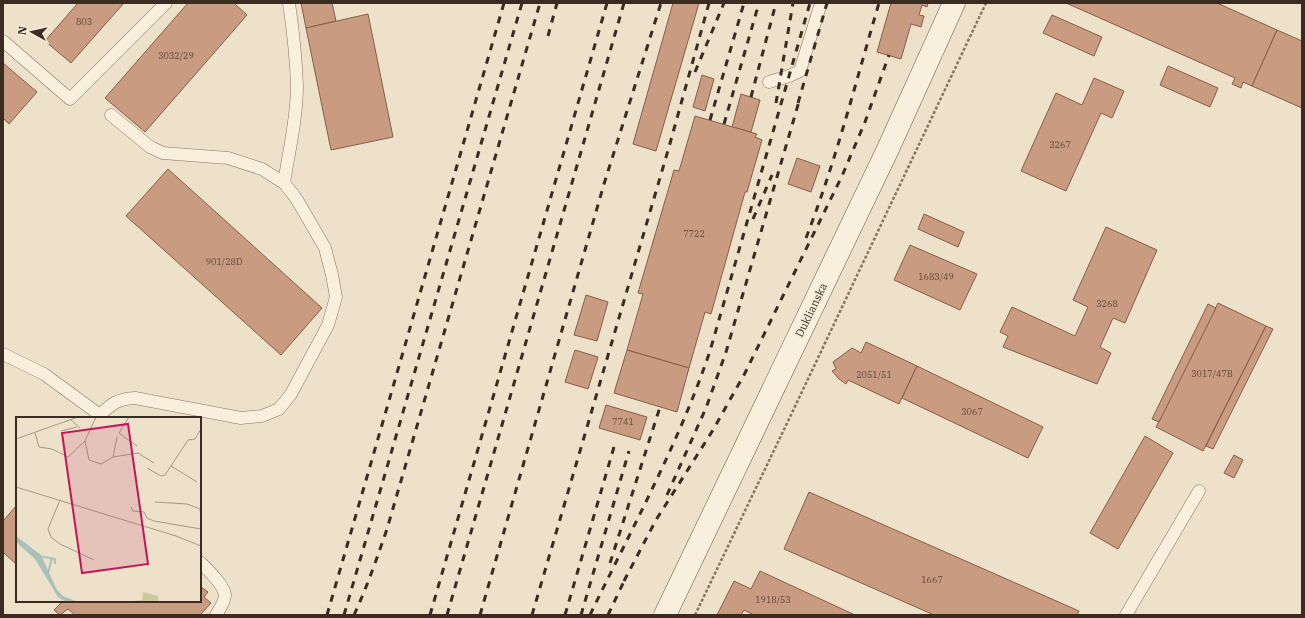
<svg xmlns="http://www.w3.org/2000/svg" width="1305" height="618" viewBox="0 0 1305 618" font-family="'IBM Plex Serif',serif">
<style>
.building{fill:#c99c82;stroke:#875d46}
.lines{fill:none;stroke-linecap:round;stroke-linejoin:round}
.lane-casing{stroke:#89735f;stroke-width:13}
.secondary-casing{stroke:#6b5542;stroke-width:23}
.path{stroke:#89735f;stroke-width:2.5;stroke-dasharray:3 2;stroke-linecap:butt}
.lane{stroke:#f8efdd;stroke-width:12}
.secondary{stroke:#f8efdd;stroke-width:22}
.rail{stroke:#3a2c21;stroke-width:3;stroke-dasharray:7 7;stroke-linecap:butt}
.labels{text-anchor:middle;stroke-width:4;stroke-linejoin:round;paint-order:stroke}
.number-label{font-size:9px;fill:#5e4839}
.street-label{font-size:11px;fill:#3a2c21;stroke:#f4ebd9}
.inset-river{fill:none;stroke:#aac1ba;stroke-width:2}
.inset-road{fill:none;stroke:#a59986;stroke-width:1}
.view{fill:#c2185b;fill-opacity:0.15;stroke:#c2185b;stroke-width:2}
.inset-edge{fill:none;stroke:#3a2c21;stroke-width:2}
</style>
<rect width="100%" height="100%" fill="#ede1ca"/>
<!-- building -->
<g class="building">
<path d="M78 3H124L71 63 45 41Z"/>
<path d="M188 3H234L247 15 145 132 105 98Z"/>
<path d="M301 3H332L336 21 306 28Z"/>
<path d="M673 3H699L656 151 633 144Z"/>
<path d="M891 3H928L927 7 922 5 919 15 924 16 921 27 911 24 901 59 877 52Z"/>
<path d="M1066 3H1217L1277 30 1252 86 1243 82 1241 88 1232 84 1235 78Z"/>
<path d="M368 14 393 137 331 150 306 28Z"/>
<path d="M1052 15 1102 37 1094 56 1043 33Z"/>
<path d="M1277 30 1302 41V108L1252 86Z"/>
<path d="M3 63 37 92 9 124 3 118Z"/>
<path d="M1168 66 1218 88 1210 107 1160 85Z"/>
<path d="M702 75 714 79 705 111 693 107Z"/>
<path d="M1094 78 1124 91 1112 118 1101 113 1066 191 1021 171 1056 93 1082 105Z"/>
<path d="M741 94 760 100 751 132 732 127Z"/>
<path d="M695 116 757 134 755 137 762 140 747 192H745L711 314 705 312 689 368 627 350 643 294 638 293 674 170 679 171Z"/>
<path d="M797 158 820 166 811 192 788 184Z"/>
<path d="M168 169 322 308 281 355 126 216Z"/>
<path d="M924 214 964 232 958 247 918 229Z"/>
<path d="M1106 227 1157 250 1125 323 1113 318 1100 347 1111 353 1097 384 1003 347 1008 336 1000 332 1012 307 1075 336 1088 307 1073 300Z"/>
<path d="M910 245 977 274 960 310 894 280Z"/>
<path d="M586 295 608 302 597 341 574 335Z"/>
<path d="M1218 303 1266 326 1203 451 1156 427Z"/>
<path d="M1208 304 1216 308 1159 422 1152 419Z"/>
<path d="M1266 326 1273 329 1213 449 1206 446Z"/>
<path d="M866 342 917 366 899 404 848 380 846 384 839 379 832 371 836 369 833 362 852 348 861 353Z"/>
<path d="M575 350 598 357 588 389 565 382Z"/>
<path d="M627 350 689 368 677 412 614 393Z"/>
<path d="M917 366 1043 427 1028 458 902 398Z"/>
<path d="M606 405 647 417 640 440 599 428Z"/>
<path d="M1145 436 1173 453 1118 549 1090 533Z"/>
<path d="M1234 455 1243 460 1234 478 1224 473Z"/>
<path d="M809 492 1079 611 1077 615H934L784 549Z"/>
<path d="M17 505V565L3 552V521Z"/>
<path d="M760 571 855 615H754L744 610 741 615H717L734 581 751 589Z"/>
<path d="M200 586 208 592 204 597 211 603 200 615H75L68 609 60 615 54 610 61 603 59 601H200Z"/>
</g>
<g class="lines">
<!-- lane casing -->
<g class="lane-casing">
<g id="lane">
<path d="M3 41 70 99 166 3"/>
<path d="M769 82 789 76 800 71 821 3"/>
<path d="M284 183C289 151 297 118 297 86 296 58 293 30 289 3"/>
<path d="M3 354 44 374 100 415V418"/>
<path d="M100 415C112 403 118 399 135 398L241 418 262 416 279 409 291 394 328 325 336 297 332 275 325 248 296 198 284 183 262 169 228 158 163 153 150 147 111 115"/>
<path d="M200 562C207 569 224 585 225 595 225 602 219 610 216 615"/>
<path d="M1126 615 1199 491"/>
</g>
</g>
<!-- secondary casing -->
<g class="secondary-casing">
<path id="secondary" d="M665 615 888 149 954 3"/>
</g>
<!-- path -->
<path class="path" d="M695 615 790 417 986 3"/>
<!-- lane -->
<use href="#lane" class="lane"/>
<!-- secondary -->
<use href="#secondary" class="secondary"/>
<!-- rail -->
<g class="rail">
<path d="M548 36 557 3"/>
<path d="M695 72 724 3"/>
<path d="M751 97 776 3"/>
<path d="M776 103 793 3"/>
<path d="M798 103 827 3"/>
<path d="M710 120 744 3"/>
<path d="M724 124 759 3"/>
<path d="M753 219 772 175"/>
<path d="M806 238C836 161 856 81 879 3"/>
<path d="M667 495 706 408 726 352 800 98"/>
<path d="M610 563 660 407"/>
<path d="M624 581 656 520 713 430 745 373 842 176 865 122 889 55"/>
<path d="M327 615 504 3"/>
<path d="M344 615 522 3"/>
<path d="M354 615C367 587 377 558 387 529L540 3"/>
<path d="M430 615 607 3"/>
<path d="M447 615 624 3"/>
<path d="M480 615 604 184 661 3"/>
<path d="M532 615 669 147 709 3"/>
<path d="M565 615 614 447"/>
<path d="M581 615 629 451"/>
<path d="M590 615C632 528 679 443 710 351L810 3"/>
<path d="M608 615 626 577"/>
</g>
</g>
<g class="labels">
<!-- number labels -->
<g class="number-label">
<text x="84" y="25">803</text>
<text x="176" y="59">3032/29</text>
<text x="1060" y="148">3267</text>
<text x="694" y="237">7722</text>
<text x="224" y="265">901/28D</text>
<text x="936" y="280">1683/49</text>
<text x="1107" y="307">3268</text>
<text x="1212" y="377">3017/47B</text>
<text x="874" y="378">2051/51</text>
<text x="972" y="415">3067</text>
<text x="623" y="425">7741</text>
<text x="932" y="583">1667</text>
<text x="773" y="603">1918/53</text>
</g>
<!-- street labels -->
<g class="street-label">
<text transform="translate(811 310) rotate(-64)" y="4">Duklianska</text>
</g>
</g>
<!-- overview -->
<g transform="translate(16 417)">
<rect width="185" height="185" fill="#ede1ca"/>
<path d="M127 175 142 179V185H108L126 183Z" fill="#c7cb9e"/>
<path d="M0 119 25 138 41 173 47 179 62 185H50L42 180 19 142 0 125Z" fill="#aac1ba"/>
<path class="inset-river" d="M23 139 39 142V147M32 156 36 141"/>
<path class="inset-road" d="M113 0 103 16 121 29M55 3 64 11M45 14 61 10M19 16 23 30 36 32 52 40 69 24 80 0M0 22 62 0M69 24 73 43 85 47 97 40 101 20M97 40 122 36 138 46M155 49 181 65M131 51 145 59 149 58 172 23 179 22 185 12M0 70 160 119 185 129M44 83 32 112 35 120 44 127 78 143M139 85 171 87 184 92 185 100M115 90 117 94 128 95 131 101 138 104 185 112"/>
<path class="view" d="M112 7 132 147 66 156 46 16Z"/>
<rect width="185" height="185" class="inset-edge"/>
</g>
<!-- border -->
<rect width="1305" height="618" fill="none" stroke="#3a2c21" stroke-width="8"/>
<!-- north arrow -->
<g transform="translate(32 32) rotate(278)" stroke="#f4ebd9" stroke-width="3" paint-order="stroke">
<path d="M0-3L7 15L0 10L-7 15Z" fill="#3a2c21"/>
<text y="-6" font-size="11" font-weight="bold" text-anchor="middle" fill="#3a2c21">N</text>
</g>
</svg>
